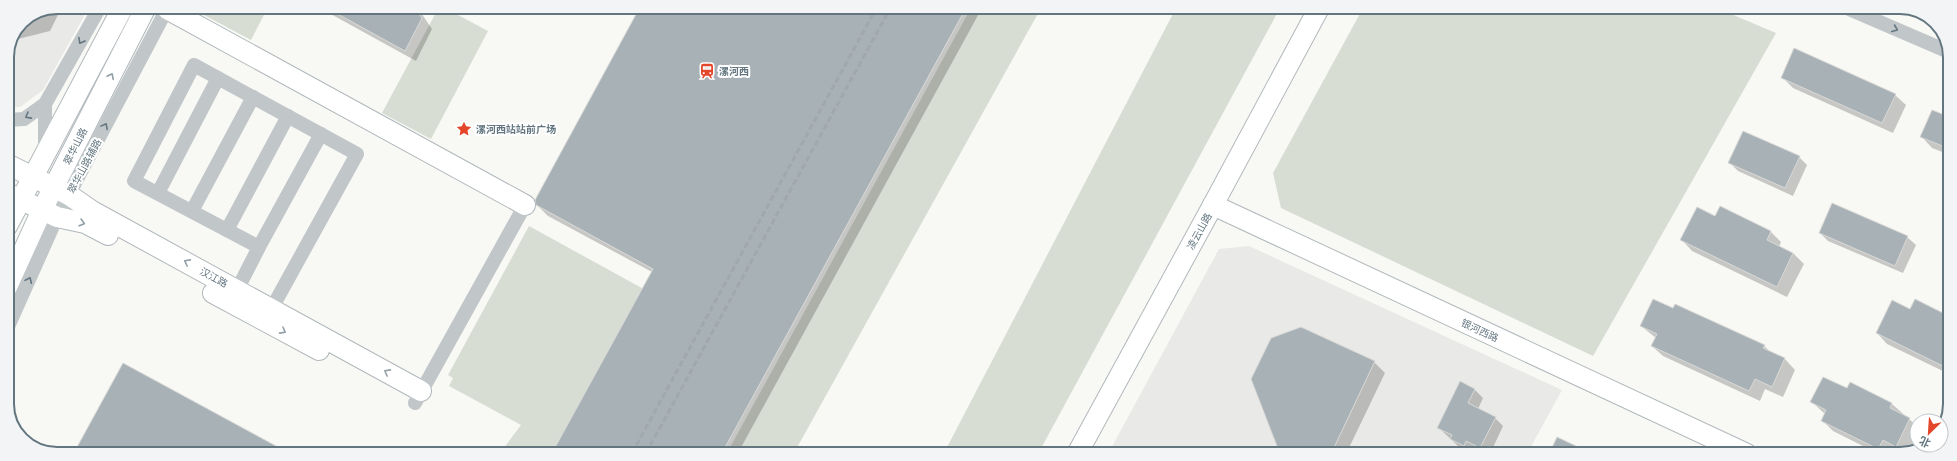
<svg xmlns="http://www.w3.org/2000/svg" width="1957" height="461" viewBox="0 0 1957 461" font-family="'Titillium Web','Noto Sans SC',sans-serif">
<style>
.built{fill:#e9e9e8}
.green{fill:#d8ddd4}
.shadow{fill:#0003}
.building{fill:#a8b2b6;stroke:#d9d9d7}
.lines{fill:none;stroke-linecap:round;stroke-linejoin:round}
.secondary-casing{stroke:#b1b8bc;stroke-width:22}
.street{stroke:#c1c6c9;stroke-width:14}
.secondary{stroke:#fff;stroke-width:20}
.rail{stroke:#a0a8ad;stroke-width:3;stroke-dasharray:6 3;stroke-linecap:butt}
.oneway{stroke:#637680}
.oneway2{stroke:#929fa6}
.labels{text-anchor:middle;stroke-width:4;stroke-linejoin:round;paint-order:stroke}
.poi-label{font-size:10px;font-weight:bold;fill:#637680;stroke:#fff;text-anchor:start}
.street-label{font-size:10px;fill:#637680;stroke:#fff}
.rim{fill:none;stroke:#637680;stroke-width:2}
</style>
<rect width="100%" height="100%" fill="#f8f8f5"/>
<!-- built -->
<g class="built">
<path d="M57 7H89L43 90 20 107H7V57L22 22Z"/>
<path d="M1249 246 1562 390 1527 454H1108L1219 249Z"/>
</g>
<!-- green -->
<g class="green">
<path d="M206 7H268L251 40 202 14Z"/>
<path d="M439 7H443L488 31 431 139 382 113Z"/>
<path d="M971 8H1041L794 453H727Z"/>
<path d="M1176 8H1280L1038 454 944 453Z"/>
<path d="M1363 8H1717L1776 33 1593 356 1281 208 1273 173Z"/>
<path d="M529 226 649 292 558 453H500L521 425 449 386 453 378 448 375Z"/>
</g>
<!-- shadow -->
<g class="shadow">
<path d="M57 7H62L50 31 14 40 22 22Z"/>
<path d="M318 7H417L432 29 416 61Z"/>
<path d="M642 7 982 8 738 453H553L652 272 548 216 537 205Z"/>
<path d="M1782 77 1895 95 1906 105 1893 133 1793 88Z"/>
<path d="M1950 118V155L1932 148 1922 137Z"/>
<path d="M1799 157 1807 165 1793 196 1738 171 1730 163Z"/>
<path d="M1716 217 1771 232 1781 242 1779 247 1793 253 1804 264 1787 297 1692 251 1682 240Z"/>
<path d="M1820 233 1907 237 1916 245 1903 273 1828 241Z"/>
<path d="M1949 243V253L1946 250Z"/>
<path d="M1916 300 1949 317V374L1887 344 1877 333 1911 310Z"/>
<path d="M1641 326 1764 346 1772 353 1785 359 1795 370 1783 397 1765 389 1760 401 1663 356 1652 346 1656 338Z"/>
<path d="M1301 328 1374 362 1385 373 1346 454H1281Z"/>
<path d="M123 364 287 453H81L77 449Z"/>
<path d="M1460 382 1475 390 1483 398 1478 409 1495 418 1503 426 1490 454H1485L1475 449 1473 453 1459 447 1439 428Z"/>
<path d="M1850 383 1892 404 1917 426V435L1909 451 1901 454 1893 450 1891 454H1879L1833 431 1822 420 1825 414 1812 402 1847 390Z"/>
</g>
<!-- building -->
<g class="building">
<path d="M325 7H414L422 18 405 51Z"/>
<path d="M640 7 966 8 722 453H552L653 269 536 205 535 200Z"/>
<path d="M1794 48 1896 94 1882 123 1781 78Z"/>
<path d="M1932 110 1950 117V149L1920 137Z"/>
<path d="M1743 131 1800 156 1785 188 1728 163Z"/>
<path d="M1832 203 1908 236 1895 266 1819 233Z"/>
<path d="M1720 206 1771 231 1767 240 1793 253 1777 287 1680 240 1697 207 1715 216Z"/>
<path d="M1653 299 1673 308 1675 304 1765 345 1763 348 1785 358 1772 387 1755 379 1749 391 1651 346 1657 334 1640 326Z"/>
<path d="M1915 299 1949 316V369L1876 333 1892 300 1910 309Z"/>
<path d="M1301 327 1375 361 1331 454H1280L1251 379 1271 338Z"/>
<path d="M123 363 289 453H83L76 449Z"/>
<path d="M1823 377 1847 388 1850 382 1892 403 1890 408 1910 418 1896 447 1883 440 1878 449 1821 421 1826 410 1810 402Z"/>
<path d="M1460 381 1475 389 1468 403 1496 417 1480 448 1466 441 1464 446 1450 439 1452 435 1437 428Z"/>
<path d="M1557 437 1593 454H1549Z"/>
</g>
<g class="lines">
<!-- secondary casing -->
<g class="secondary-casing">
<g id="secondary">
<path d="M167 9 525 205"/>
<path d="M7 164 69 195 92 211 421 391"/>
<path d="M7 193 57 217 85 223 108 235"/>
<path d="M1213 205 1747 454"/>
<path d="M7 226 123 7"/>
<path d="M7 287 42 210 146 7"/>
<path d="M213 293 319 350"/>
<path d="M1077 454 1213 205 1319 8"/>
</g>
</g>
<!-- street -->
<g class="street">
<path d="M1847 8 1949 52"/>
<path d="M7 120 24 119 45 104"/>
<path d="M45 151V104L100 7"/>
<path d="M158 193 218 78"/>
<path d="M192 211 253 97"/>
<path d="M227 230 288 116"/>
<path d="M259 247 321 134"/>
<path d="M233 298 259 247 134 181 194 65 357 154 267 317"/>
<path d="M7 329 57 217 168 7"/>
<path d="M415 403 525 205"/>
</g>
<!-- secondary -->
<use href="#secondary" class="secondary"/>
<!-- rail -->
<g class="rail">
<path d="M632 453 877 7"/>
<path d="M646 453 891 7"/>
</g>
</g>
<!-- one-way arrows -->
<defs><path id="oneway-chevron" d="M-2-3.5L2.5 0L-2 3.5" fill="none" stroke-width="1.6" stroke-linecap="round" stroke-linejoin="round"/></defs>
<g class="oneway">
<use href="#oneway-chevron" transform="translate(1895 29) rotate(23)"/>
<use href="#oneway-chevron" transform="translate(81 41) rotate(119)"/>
<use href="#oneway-chevron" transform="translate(28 116) rotate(151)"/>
<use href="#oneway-chevron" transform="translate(105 126) rotate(-62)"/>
<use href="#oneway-chevron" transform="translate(29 280) rotate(-66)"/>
</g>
<g class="oneway2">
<use href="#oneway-chevron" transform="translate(111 76) rotate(-63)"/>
<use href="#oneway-chevron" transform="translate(82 223) rotate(16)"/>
<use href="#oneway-chevron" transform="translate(187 262) rotate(-152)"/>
<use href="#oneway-chevron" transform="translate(283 331) rotate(29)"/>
<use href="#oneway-chevron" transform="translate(387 372) rotate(-151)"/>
</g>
<!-- icons -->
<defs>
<g id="station-bare" transform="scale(1.2)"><path d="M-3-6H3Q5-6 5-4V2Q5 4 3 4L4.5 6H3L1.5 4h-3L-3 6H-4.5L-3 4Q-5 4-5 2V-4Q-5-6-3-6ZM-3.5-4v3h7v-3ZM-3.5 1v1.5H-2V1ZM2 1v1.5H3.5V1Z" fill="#e3462a" stroke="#fff" stroke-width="2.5" paint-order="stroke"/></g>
<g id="sight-bare" transform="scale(1.2)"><path d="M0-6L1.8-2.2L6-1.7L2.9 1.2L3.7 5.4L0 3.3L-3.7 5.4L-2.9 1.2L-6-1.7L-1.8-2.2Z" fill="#e3462a" stroke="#fff" stroke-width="2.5" paint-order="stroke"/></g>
</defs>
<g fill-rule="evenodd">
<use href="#station-bare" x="707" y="71"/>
<use href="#sight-bare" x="464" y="129"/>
</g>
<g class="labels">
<!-- poi labels -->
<g class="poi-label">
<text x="719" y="75">漯河西</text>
<text x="476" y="133">漯河西站站前广场</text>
</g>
<!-- street labels -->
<g class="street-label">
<text transform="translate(75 146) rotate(-63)" y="4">翠华山路</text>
<text transform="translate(84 166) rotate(-62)" y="4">翠华山路辅路</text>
<text transform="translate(1199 231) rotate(-61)" y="4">凌云山路</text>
<text transform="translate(214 277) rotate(28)" y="4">汉江路</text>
<text transform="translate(1480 330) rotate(25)" y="4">银河西路</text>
</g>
</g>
<!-- crop -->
<path d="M0 0H1957V461H0ZM57 14H1900A43 43 0 0 1 1943 57V404A43 43 0 0 1 1900 447H57A43 43 0 0 1 14 404V57A43 43 0 0 1 57 14Z" fill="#f3f4f5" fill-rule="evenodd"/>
<path class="rim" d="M57 14H1900A43 43 0 0 1 1943 57V404A43 43 0 0 1 1900 447H57A43 43 0 0 1 14 404V57A43 43 0 0 1 57 14Z"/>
<!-- north arrow -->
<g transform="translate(1929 433) rotate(205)"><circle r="19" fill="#ffffff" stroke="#c1c8cc"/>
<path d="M0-3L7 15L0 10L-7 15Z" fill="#e3462a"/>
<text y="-6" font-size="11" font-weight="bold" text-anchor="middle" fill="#637680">北</text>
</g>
</svg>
